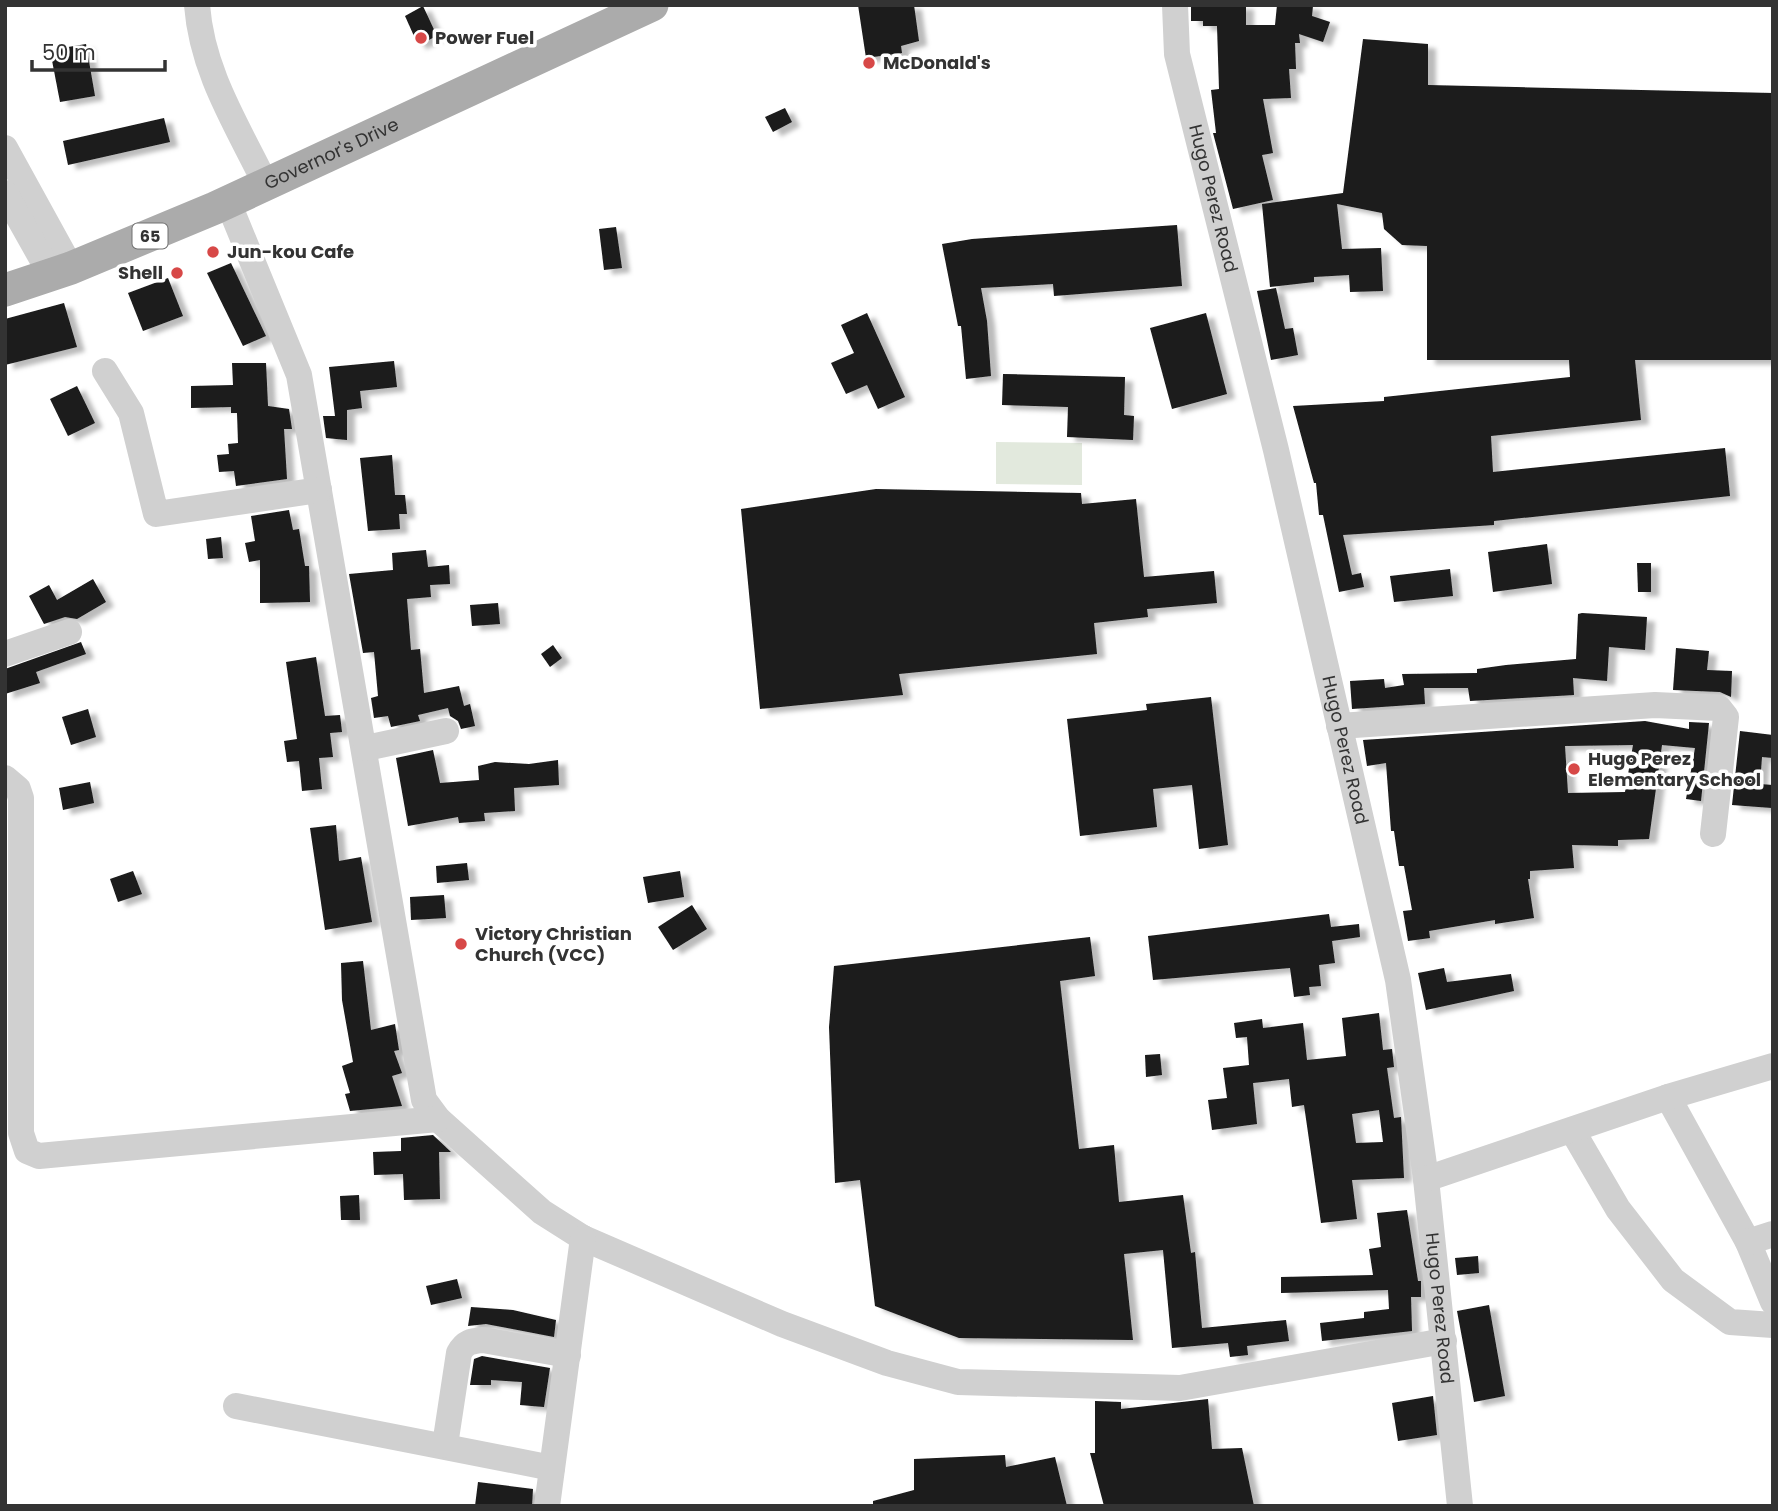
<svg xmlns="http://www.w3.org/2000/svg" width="1778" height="1511" viewBox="0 0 1778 1511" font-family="Poppins,sans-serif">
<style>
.grass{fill:#e2e9dd}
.building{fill:#1a1a1a;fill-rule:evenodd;filter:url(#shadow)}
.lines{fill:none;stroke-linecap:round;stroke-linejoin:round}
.minor{stroke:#d0d0d0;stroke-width:26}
.major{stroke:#ababab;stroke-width:33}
.poi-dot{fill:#d74847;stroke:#fff;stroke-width:2.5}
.labels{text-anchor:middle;stroke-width:7;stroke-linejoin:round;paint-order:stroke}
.shield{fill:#fff;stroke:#707070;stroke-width:2}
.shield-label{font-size:16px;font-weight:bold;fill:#333}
.poi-label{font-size:18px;font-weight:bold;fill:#333;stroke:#fff;text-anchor:start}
.street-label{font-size:18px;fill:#333;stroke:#fff}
</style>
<defs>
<filter id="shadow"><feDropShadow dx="8" dy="4.5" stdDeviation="2" flood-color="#0004"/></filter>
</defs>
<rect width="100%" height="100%" fill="#fff"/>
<!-- grass -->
<path class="grass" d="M996 442 1082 443V485L996 484Z"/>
<!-- building -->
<g class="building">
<path d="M858 5H914L919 41 901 46 902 53 866 58Z"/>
<path d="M1191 5H1246V25H1275L1277 5H1305L1313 6 1312 16 1330 22 1323 42 1299 34 1300 43H1295L1296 69H1289L1291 98 1263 99 1273 153 1262 155 1273 200 1233 209 1213 133H1216L1211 90 1219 89 1217 26H1203V21H1191Z"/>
<path d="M423 6 437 36 418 45 405 16Z"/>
<path d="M1363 39 1428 44V85L1773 93V360H1635L1641 420 1491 436 1493 472 1725 448 1730 496 1494 521V525L1343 535 1352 575 1361 573 1364 587 1339 592 1323 515H1319L1316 483H1314L1293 406 1384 401V397L1570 377 1569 360H1427V246L1402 245 1384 229 1382 213 1337 204 1342 249 1381 248 1383 291 1350 292 1349 275 1314 277V282L1270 287 1262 204 1343 193Z"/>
<path d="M86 44 95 96 60 102 50 50Z"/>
<path d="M785 108 792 122 773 132 765 117Z"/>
<path d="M164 118 170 142 68 165 63 141Z"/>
<path d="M1177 225 1182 286 1054 296 1053 284 981 288 987 321 991 376 966 379 961 326H958L942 244 972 239Z"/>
<path d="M616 227 622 268 604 270 599 229Z"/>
<path d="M231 263 266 336 243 346 207 273Z"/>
<path d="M168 278 183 316 143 331 128 293Z"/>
<path d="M1276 288 1285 329 1293 328 1298 355 1271 360 1257 291Z"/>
<path d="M64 303 77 347 5 365V319Z"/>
<path d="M867 313 905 397 878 409 867 385 846 394 831 363 854 353 841 325Z"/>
<path d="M1206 313 1227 394 1172 409 1150 328Z"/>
<path d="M394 361 397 387 360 391 362 408 347 410V440L326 438 323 416H335L329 367Z"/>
<path d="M232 363H266L268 406 289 409 292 429H284L287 479 236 486 234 471 219 472 217 455 229 454 228 444 238 443 237 413H231V407L191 408V386L233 385Z"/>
<path d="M1003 374 1125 377 1124 415 1134 416 1133 440 1067 437 1068 407 1002 405Z"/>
<path d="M77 386 95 423 68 436 50 399Z"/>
<path d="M392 455 395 495H405L407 514H399L400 529 368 531 360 458Z"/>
<path d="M876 489 1081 493 1082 504 1136 499 1144 577 1214 571 1217 603 1147 609 1148 617 1094 623 1097 654 899 674 903 695 760 709 741 509Z"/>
<path d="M289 510 293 530 299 529 305 566H309L310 602 260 603V560L249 562 245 543 255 541 251 516Z"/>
<path d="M221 537 223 558 208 559 206 539Z"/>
<path d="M1547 544 1552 584 1493 592 1488 552Z"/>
<path d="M426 550 428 567 449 565 450 584 430 585 431 597 407 599 411 650 420 649 424 693 459 686 464 706 470 704 475 726 461 729 458 721 450 716 448 708 418 715 420 721 391 727 388 716 374 718 371 698 378 696 374 652 363 653 349 574 393 570 392 553Z"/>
<path d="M1637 563H1651V592H1638Z"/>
<path d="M1450 569 1453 596 1394 602 1390 576Z"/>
<path d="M93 579 106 602 77 619 65 617 44 624 29 596 49 585 57 600Z"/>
<path d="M498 603 500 624 472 626 470 605Z"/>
<path d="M1582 613 1647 617 1645 650 1609 647 1607 681 1573 678 1574 695 1470 701 1468 688H1424L1425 704 1352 709 1350 681 1384 679 1385 688 1404 685 1402 674 1477 673V669L1506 665 1576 659 1578 614Z"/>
<path d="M81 642 86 654 36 672 40 683 5 694V669Z"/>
<path d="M553 645 562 658 550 667 541 654Z"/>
<path d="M1676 648 1709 651 1707 670 1732 671 1731 697 1720 692 1673 690Z"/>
<path d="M316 657 325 716 340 715 342 732 330 733 333 757 319 758 322 789 302 791 299 761 287 762 284 741 297 739 286 662Z"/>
<path d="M1211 697 1228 845 1199 849 1192 785 1153 789 1157 827 1080 836 1067 719 1147 710 1146 704Z"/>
<path d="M88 709 96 737 71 745 62 717Z"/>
<path d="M1645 721 1689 729V722L1709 723 1701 801 1686 799 1695 748 1662 745 1649 839 1618 840V846L1572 845 1574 868 1530 871V879H1528L1534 918 1495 924V920L1429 931 1430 938 1408 941 1403 911 1412 910 1404 866H1399L1394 831H1391L1386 763 1367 766 1363 740ZM1633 745 1625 792 1568 793 1565 746Z"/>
<path d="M1740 731 1773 735V758L1762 757 1760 784 1773 785 1772 808 1732 805Z"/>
<path d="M433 750 440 783 479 780 478 766 495 762 529 764 558 760 559 785 514 788 515 811 484 813 485 821 459 823 458 817 408 826 396 758Z"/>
<path d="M90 782 94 803 63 810 59 788Z"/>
<path d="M336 825 339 861 361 857 372 922 325 930 310 828Z"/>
<path d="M467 863 469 880 437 883 436 866Z"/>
<path d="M133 871 142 894 118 902 110 879Z"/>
<path d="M680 871 684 897 648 903 643 877Z"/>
<path d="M444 895 446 918 411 920 410 897Z"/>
<path d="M692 905 707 929 673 950 658 927Z"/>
<path d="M1329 914 1331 927 1359 924 1360 937 1332 941 1335 963 1319 965 1321 986 1309 987 1310 995 1294 997 1290 968 1153 980 1148 936Z"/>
<path d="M1090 937 1095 976 1060 981 1079 1149 1114 1145 1119 1202 1183 1195 1191 1253 1195 1252 1202 1328 1286 1320 1289 1341 1247 1346 1248 1355 1230 1357 1228 1343 1172 1348 1163 1250 1124 1254 1133 1340 959 1338 875 1306 860 1180 835 1183 829 1027 834 966Z"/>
<path d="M363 961 371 1030 395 1024 399 1050 394 1051 402 1073 392 1076 402 1106 350 1111 345 1094 350 1093 342 1066 353 1062 342 1000 341 963Z"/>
<path d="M1444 968 1447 982 1511 974 1514 991 1426 1010 1418 973Z"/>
<path d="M1379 1013 1383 1050 1392 1049 1394 1067 1387 1068 1394 1118 1401 1117 1404 1178 1352 1180 1357 1219 1321 1223 1304 1105 1292 1107 1289 1079 1253 1083 1257 1124 1212 1130 1208 1100 1227 1098 1223 1068 1249 1065 1247 1037 1236 1038 1234 1023 1262 1019 1263 1028 1303 1023 1307 1060 1346 1056 1342 1018ZM1379 1110 1383 1142 1356 1143 1352 1114Z"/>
<path d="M1160 1054 1162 1075 1146 1077 1145 1055Z"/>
<path d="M433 1135 451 1152H439L440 1199 404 1200 403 1174 374 1175 373 1152 401 1151V1138Z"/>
<path d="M359 1195 360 1220H341L340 1196Z"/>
<path d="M1407 1210 1418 1281H1421V1297H1411L1412 1331 1322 1341 1320 1323 1364 1318V1312L1389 1309 1388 1290 1281 1293V1277L1373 1275 1369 1249 1381 1247 1377 1213Z"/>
<path d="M1478 1256 1479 1273 1457 1275 1455 1258Z"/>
<path d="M457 1279 462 1298 431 1305 426 1286Z"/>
<path d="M1489 1305 1505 1396 1474 1402 1457 1311Z"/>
<path d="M471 1307 513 1310 556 1320 554 1337 486 1324 468 1326Z"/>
<path d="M482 1356 550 1368 544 1407 520 1405 522 1382 491 1380V1385H470L474 1359Z"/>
<path d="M1433 1396 1437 1435 1398 1441 1392 1403Z"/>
<path d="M1208 1399 1212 1449 1242 1448 1254 1506H1104L1090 1453H1095V1401L1121 1402V1409Z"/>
<path d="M1005 1455 1006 1467 1055 1457 1067 1506H873V1501L914 1490V1459Z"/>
<path d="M478 1482 533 1489 532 1506H475Z"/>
</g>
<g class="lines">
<!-- minor -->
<g class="minor">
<path d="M197 5C202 72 237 125 266 185"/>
<path id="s1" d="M1175 5 1177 54 1276 450 1398 980 1426 1179 1460 1506"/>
<path d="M5 148 71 268"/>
<path d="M5 193 51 275"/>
<path d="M228 202 299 375 424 1100 438 1119 542 1212 583 1238 782 1324 887 1363 958 1382 1180 1388 1444 1341"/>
<path d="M105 371 131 413 156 514 319 490"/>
<path d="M5 654 69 632"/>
<path d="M1339 726 1655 705 1719 708 1726 717 1713 834"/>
<path d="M366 748 446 731"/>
<path d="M5 778 18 789 21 798V1133L27 1151 39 1156 438 1119"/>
<path d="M1668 1097 1748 1242 1773 1302"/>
<path d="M1572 1130 1618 1209 1673 1280 1730 1322 1773 1325"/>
<path d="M1426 1179 1668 1097 1773 1066"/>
<path d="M1748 1242 1773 1234"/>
<path d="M236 1406 552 1468"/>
<path d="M445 1445 459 1353C465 1342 471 1341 483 1340L568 1355"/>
<path d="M547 1506 583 1238"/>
</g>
<!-- major -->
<path class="major" id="s2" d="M5 290 71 268 215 208 652 5"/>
</g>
<!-- markers -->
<g class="poi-dot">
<circle cx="421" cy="38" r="7"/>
<circle cx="869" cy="63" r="7"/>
<circle cx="213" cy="252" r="7"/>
<circle cx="177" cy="273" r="7"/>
<circle cx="1574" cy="769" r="7"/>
<circle cx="461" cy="944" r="7"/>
</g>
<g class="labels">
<!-- shield labels -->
<rect class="shield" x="132.5" y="223.5" width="35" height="25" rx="5"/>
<g class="shield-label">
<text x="150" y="242">65</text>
</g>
<!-- poi labels -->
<g class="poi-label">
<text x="435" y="44">Power Fuel</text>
<text x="883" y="69">McDonald's</text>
<text x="227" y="258">Jun-kou Cafe</text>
<text x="163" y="279" text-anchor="end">Shell</text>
<text x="1588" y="765">Hugo Perez<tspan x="1588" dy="21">Elementary School</tspan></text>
<text x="475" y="940">Victory Christian<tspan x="475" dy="21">Church (VCC)</tspan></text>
</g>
<!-- street labels -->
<g class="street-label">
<text dy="6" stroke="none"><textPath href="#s2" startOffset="354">Governor's Drive</textPath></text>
<text dy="6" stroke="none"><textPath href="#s1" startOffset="198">Hugo Perez Road</textPath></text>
<text dy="6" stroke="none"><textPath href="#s1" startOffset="765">Hugo Perez Road</textPath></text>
<text dy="6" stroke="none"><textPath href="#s1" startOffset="1332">Hugo Perez Road</textPath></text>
</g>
</g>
<!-- border -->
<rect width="1778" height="1511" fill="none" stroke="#333333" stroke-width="14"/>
<!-- scale -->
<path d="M32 60v10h133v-10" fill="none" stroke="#333333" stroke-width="3.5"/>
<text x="42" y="60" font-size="21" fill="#333333" stroke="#ffffff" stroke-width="5" paint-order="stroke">50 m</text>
</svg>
